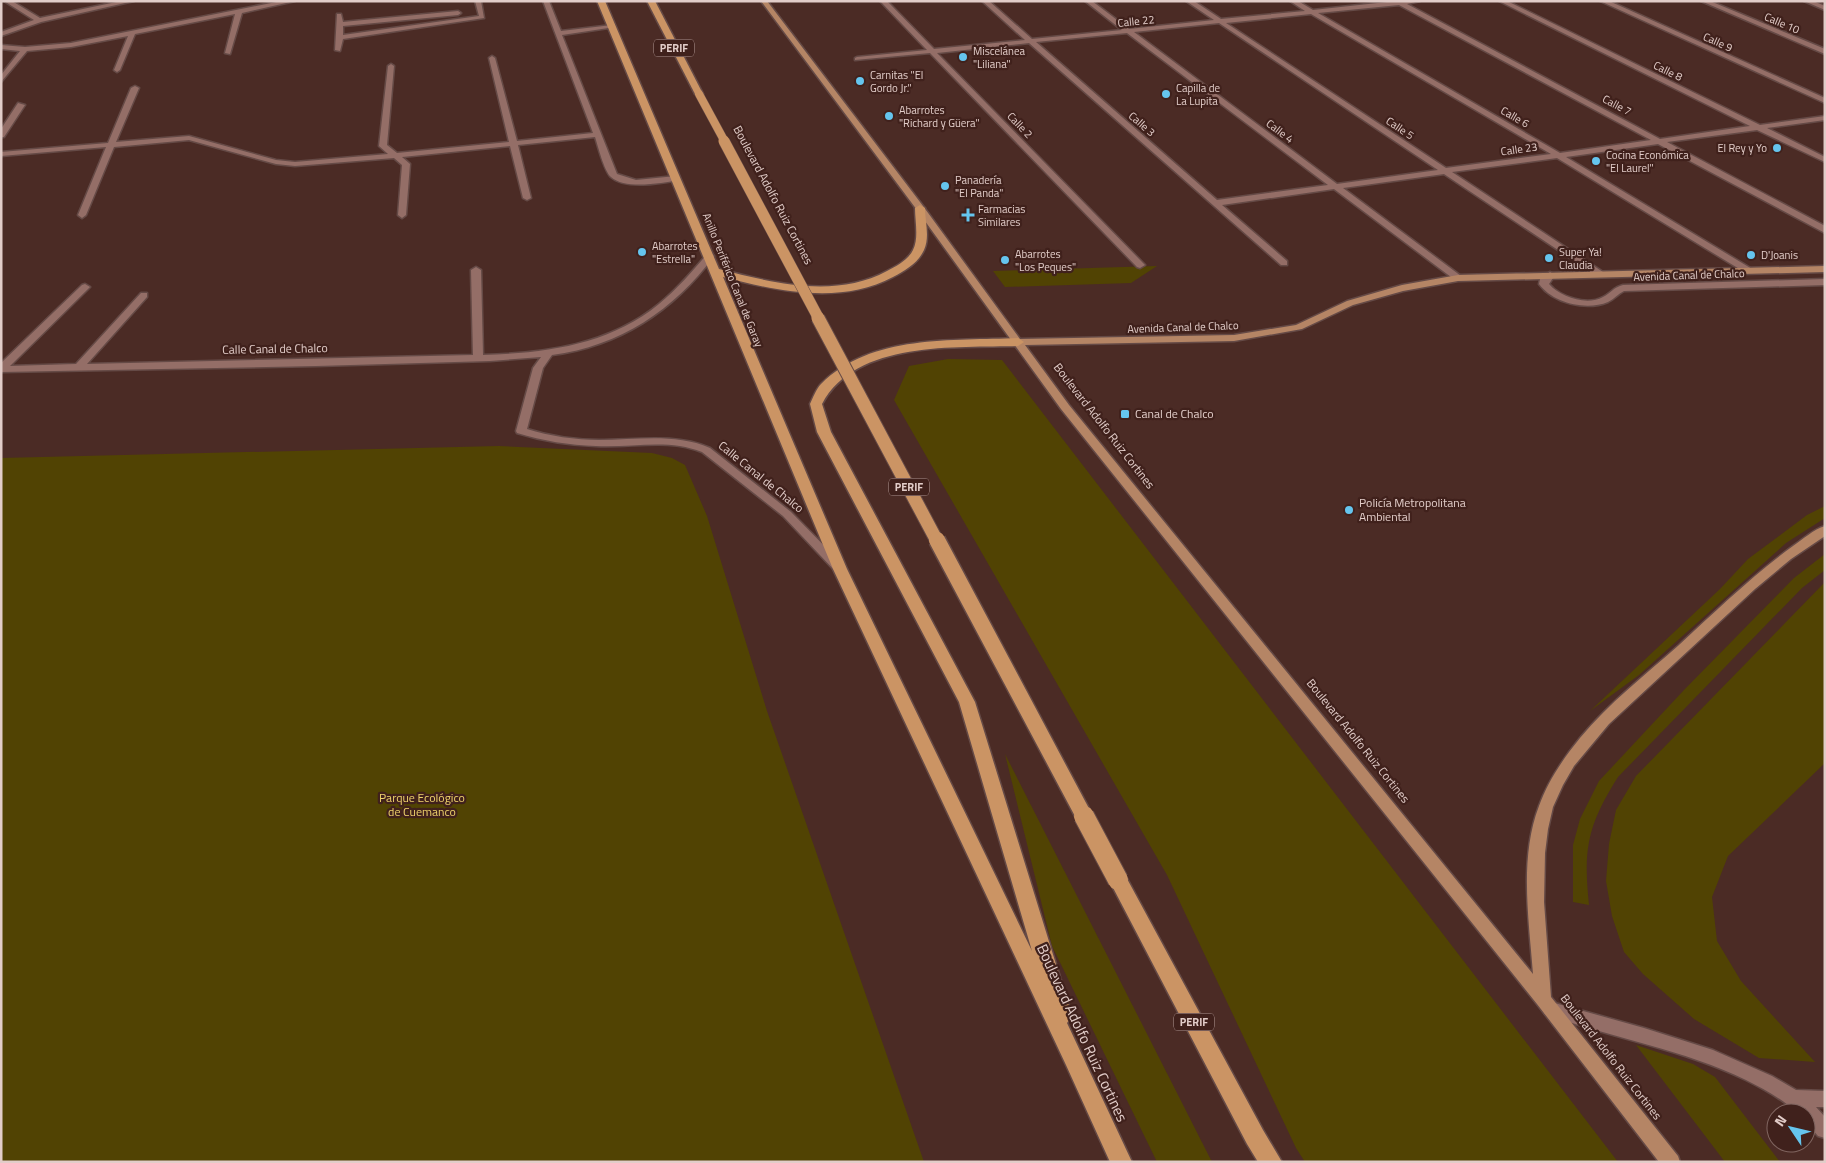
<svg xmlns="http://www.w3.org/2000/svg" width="1826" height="1163" viewBox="0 0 1826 1163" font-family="'Titillium Web',sans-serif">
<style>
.green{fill:#514303}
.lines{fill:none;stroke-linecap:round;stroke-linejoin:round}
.minor-casing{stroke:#654a46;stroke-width:3}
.major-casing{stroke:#654a46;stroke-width:3}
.highway-casing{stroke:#654a46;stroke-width:3}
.minor{fill:#946e67;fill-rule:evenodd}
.major{fill:#b58565;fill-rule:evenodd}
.highway{fill:#cb9464;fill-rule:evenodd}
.highway-bridge-far4-casing{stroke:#654a46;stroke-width:9;stroke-linecap:butt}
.highway-bridge-far3-casing{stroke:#654a46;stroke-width:12;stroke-linecap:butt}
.highway-bridge-far2-casing{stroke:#654a46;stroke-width:15;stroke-linecap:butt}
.highway-bridge-far1-casing{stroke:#654a46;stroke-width:19;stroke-linecap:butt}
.highway-bridge-casing{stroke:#654a46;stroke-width:22;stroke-linecap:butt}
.highway-bridge-far4{stroke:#cb9464;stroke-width:8}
.highway-bridge-far3{stroke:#cb9464;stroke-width:11}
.highway-bridge-far2{stroke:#cb9464;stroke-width:13}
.highway-bridge-far1{stroke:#cb9464;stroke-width:16}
.highway-bridge{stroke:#cb9464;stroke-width:20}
.poi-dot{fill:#65c5ee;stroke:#40211c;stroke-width:2}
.labels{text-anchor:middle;stroke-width:4.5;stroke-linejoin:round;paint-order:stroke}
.far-street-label{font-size:11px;fill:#e2cdc9;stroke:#40211c}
.shield{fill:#40211c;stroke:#b19995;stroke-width:1}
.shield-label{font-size:11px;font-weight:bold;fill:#e2cdc9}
.far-poi-label{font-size:11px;fill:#e2cdc9;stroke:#40211c;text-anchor:start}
.street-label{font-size:12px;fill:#e2cdc9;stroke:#40211c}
.poi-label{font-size:12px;fill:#e2cdc9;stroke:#40211c;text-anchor:start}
.park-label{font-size:12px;fill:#efd36c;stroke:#40211c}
.near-street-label{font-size:15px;fill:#e2cdc9;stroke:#40211c}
</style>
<rect width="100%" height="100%" fill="#4b2b25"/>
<!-- green -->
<g class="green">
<path d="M1157 266 1131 283 1005 287 993 271Z"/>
<path d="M948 359 1002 360 1618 1162H1305L1296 1148 1167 875 894 400 909 366Z"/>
<path d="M499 446 652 453 672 458 685 465 707 516 767 711 924 1162H1V458Z"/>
<path d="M1825 506V518L1786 543 1639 675 1590 711 1720 589 1748 559 1807 515Z"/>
<path d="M1825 554V570L1802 588 1618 777C1606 796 1593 819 1589 842 1585 862 1587 884 1589 905L1573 902V845L1580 819 1599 781 1684 690 1794 578Z"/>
<path d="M1825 582V763L1728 856 1712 897 1717 941 1741 981 1815 1062 1759 1058 1694 1019 1643 974 1624 952 1612 916 1606 881 1609 844 1616 810 1636 776Z"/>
<path d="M1005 754 1212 1162H1157L1052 946Z"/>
<path d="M1636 1045 1693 1064 1715 1077 1780 1162H1725Z"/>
</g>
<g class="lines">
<!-- minor casing -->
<g class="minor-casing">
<g id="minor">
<path d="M4 1H12L40 18 121 1H134L41 22 1 36V32L34 20Z"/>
<path d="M281 1H295L242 13 230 54 225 53 235 14 135 34 120 70 117 72 114 70 128 36 71 47 27 51 1 82V75L20 51 1 49V45L25 47 71 43Z"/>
<path d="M475 1H481L484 18 343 39 340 51 335 50 337 14H341L343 22 458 11 461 13 458 15 343 26V35L479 16Z"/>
<path d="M543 1H549L561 31 612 25 615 27 562 35 617 174 636 180 676 176H679V180C662 183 625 190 611 177 604 171 598 146 595 137L518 145 531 198 527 200 523 198 510 146 402 157 410 164 406 215 402 218 398 215 402 165 394 158 295 166 276 164 189 140 114 147 86 215 82 218 78 215 106 147 1 156V152L108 143 131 88 135 86 139 88 116 142 189 136 276 160 295 162 388 154 379 146 388 66 391 64 394 66 387 145 397 153 509 142 489 58 492 56 495 58 517 141 593 133Z"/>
<path d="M880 1H887L934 49 1025 40 982 1H989L1032 39 1122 30 1085 1H1092L1129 29 1214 20 1186 1H1194L1221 19 1305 11 1290 1H1298L1313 10 1396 1H1420L1407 4 1660 139 1750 126 1499 1H1507L1760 125 1825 116V120L1767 128 1825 157V162L1757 130 1667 142 1825 226V233L1658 144 1566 157 1752 269V273H1746L1557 158 1452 172 1603 272V276H1597L1444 174 1343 188 1461 276V280H1455L1334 189 1222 205 1287 261V265H1281L1029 43 937 53 1143 263 1145 265 1140 268 1137 267 930 53 855 60V58L857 57 927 50ZM1399 5 1651 140 1560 153 1318 13ZM1311 14 1551 154 1446 168 1226 23ZM1219 23 1438 170 1337 184 1134 32ZM1127 33 1328 185 1217 200 1036 42Z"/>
<path d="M1600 1H1609L1825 98V103Z"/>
<path d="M1701 1H1710L1825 49V54Z"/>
<path d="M1804 1H1813L1825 6V10Z"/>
<path d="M18 103 25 105 4 137H1V129Z"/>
<path d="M710 253 714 256C674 310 620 346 552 355L543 368 527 429C549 436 576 440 599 440 637 440 675 433 710 448L791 512 844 566 846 569 844 572H836L783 516 702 452C668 438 632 448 596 446 569 445 543 441 517 433L516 431 533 368 541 357 490 361 316 366 1 372V363L82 285 85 284 90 287 88 289 10 366 76 364 141 293H147V297L87 364 473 355 471 270 476 267 481 270 483 355C546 353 609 345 659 304 677 289 692 272 707 254Z"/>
<path d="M1550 272 1555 275 1549 284C1560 297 1587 306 1603 297 1611 293 1614 287 1623 285L1825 279V285L1624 291C1618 294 1614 299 1608 302 1586 311 1553 303 1539 284L1540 279Z"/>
<path d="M1551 1002 1644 1028 1713 1050 1772 1076 1796 1090 1825 1091V1107H1816L1825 1117V1138L1818 1136 1806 1122V1113H1797C1783 1099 1764 1089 1746 1080 1682 1049 1612 1038 1545 1014L1542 1009 1545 1004Z"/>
</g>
</g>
<!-- major casing -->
<g class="major-casing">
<path id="major" d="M761 1H767L923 206 1020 339 1234 335 1296 325 1347 301 1402 285 1458 275 1825 266V272L1458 281 1403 291 1353 305 1302 329 1234 341 1025 345 1069 405 1533 974C1529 920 1519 858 1539 806 1548 781 1563 759 1580 738 1609 703 1645 675 1679 645 1716 611 1752 576 1793 546 1802 540 1814 529 1825 526V536L1791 559 1755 589 1609 724 1574 766 1563 785 1553 807 1548 829 1545 853 1544 902 1551 997 1678 1156 1680 1162H1659L1537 1004 1061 409 917 210Z"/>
</g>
<!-- highway casing -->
<g class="highway-casing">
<g id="highway">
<path d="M597 1H605L719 269C773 283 835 299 887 271 897 266 908 260 913 250 919 238 915 221 915 208L920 205 925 208C925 221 930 237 924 250 918 263 906 270 893 277 841 305 777 291 723 277L847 569 1032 951 959 702 817 432 810 404C813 398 816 389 821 384 871 334 953 341 1018 338L1024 342 1018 346C956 348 856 340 822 404L831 432 975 702 1072 1016 1067 1023 1132 1162H1110L1066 1065 833 569Z"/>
<path d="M647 1H655L703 94 702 96 695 94Z"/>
<path d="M1118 873 1125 875 1263 1130 1282 1162H1258L1247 1144 1109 880 1111 875Z"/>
</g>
</g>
<!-- minor -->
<use href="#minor" class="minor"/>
<!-- major -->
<use href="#major" class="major"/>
<!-- highway -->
<use href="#highway" class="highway"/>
<!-- highway-bridge-far4 casing -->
<g class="highway-bridge-far4-casing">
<path id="highway-bridge-far4" d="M699 94 725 142"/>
</g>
<!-- highway-bridge-far3 casing -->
<g class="highway-bridge-far3-casing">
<path id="highway-bridge-far3" d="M724 141 819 319"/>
</g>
<!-- highway-bridge-far2 casing -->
<g class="highway-bridge-far2-casing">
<path id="highway-bridge-far2" d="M818 318 937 541"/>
</g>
<!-- highway-bridge-far1 casing -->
<g class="highway-bridge-far1-casing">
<path id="highway-bridge-far1" d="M937 540 1085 818"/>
</g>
<!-- highway-bridge casing -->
<g class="highway-bridge-casing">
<path id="highway-bridge" d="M1084 816 1118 880"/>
</g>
<!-- highway-bridge-far4 -->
<use href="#highway-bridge-far4" class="highway-bridge-far4"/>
<!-- highway-bridge-far3 -->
<use href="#highway-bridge-far3" class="highway-bridge-far3"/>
<!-- highway-bridge-far2 -->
<use href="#highway-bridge-far2" class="highway-bridge-far2"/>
<!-- highway-bridge-far1 -->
<use href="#highway-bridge-far1" class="highway-bridge-far1"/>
<!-- highway-bridge -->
<use href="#highway-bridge" class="highway-bridge"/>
</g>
<!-- markers -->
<g class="poi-dot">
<circle cx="963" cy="57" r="5"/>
<circle cx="860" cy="81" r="5"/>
<circle cx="1166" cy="94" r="5"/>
<circle cx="889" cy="116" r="5"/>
<circle cx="1777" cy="148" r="5"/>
<circle cx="1596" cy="161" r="5"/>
<circle cx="945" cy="186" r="5"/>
<path d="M965.5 207.5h5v5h5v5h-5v5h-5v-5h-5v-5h5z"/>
<circle cx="642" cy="252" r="5"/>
<circle cx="1751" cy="255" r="5"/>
<circle cx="1549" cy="258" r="5"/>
<circle cx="1005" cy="260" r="5"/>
<rect x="1120" y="409" width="10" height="10" rx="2.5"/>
<circle cx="1349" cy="510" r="5"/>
</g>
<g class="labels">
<!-- far-street labels -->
<g class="far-street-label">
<text transform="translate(1136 21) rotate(-6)" y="4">Calle 22</text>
<text transform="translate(1782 23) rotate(23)" y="4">Calle 10</text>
<text transform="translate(1718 42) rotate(24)" y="4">Calle 9</text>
<text transform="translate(1668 71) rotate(26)" y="4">Calle 8</text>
<text transform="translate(1617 105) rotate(28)" y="4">Calle 7</text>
<text transform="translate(1515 117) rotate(30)" y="4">Calle 6</text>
<text transform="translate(1142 124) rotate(41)" y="4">Calle 3</text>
<text transform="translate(1020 125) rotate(46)" y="4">Calle 2</text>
<text transform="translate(1400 128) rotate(34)" y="4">Calle 5</text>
<text transform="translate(1280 131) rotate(37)" y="4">Calle 4</text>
<text transform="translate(1519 149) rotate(-8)" y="4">Calle 23</text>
<text transform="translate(1689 275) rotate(-2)" y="4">Avenida Canal de Chalco</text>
<text transform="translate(733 280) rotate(68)" y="4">Anillo Periférico Canal de Garay</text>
<text transform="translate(1183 327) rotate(-2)" y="4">Avenida Canal de Chalco</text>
</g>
<!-- shield labels -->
<g class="shield">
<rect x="654" y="39.5" width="40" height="17" rx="4"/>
<rect x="889" y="478.5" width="40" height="17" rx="4"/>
<rect x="1174" y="1013.5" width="40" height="17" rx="4"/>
</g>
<g class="shield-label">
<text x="674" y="52">PERIF</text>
<text x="909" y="491">PERIF</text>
<text x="1194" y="1026">PERIF</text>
</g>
<!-- far-poi labels -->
<g class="far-poi-label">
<text x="973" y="55">Miscelánea<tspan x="973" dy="13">"Liliana"</tspan></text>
<text x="870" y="79">Carnitas "El<tspan x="870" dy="13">Gordo Jr."</tspan></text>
<text x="1176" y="92">Capilla de<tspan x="1176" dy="13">La Lupita</tspan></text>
<text x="899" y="114">Abarrotes<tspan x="899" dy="13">"Richard y Güera"</tspan></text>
<text x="1767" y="152" text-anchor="end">El Rey y Yo</text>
<text x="1606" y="159">Cocina Económica<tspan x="1606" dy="13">"El Laurel"</tspan></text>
<text x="955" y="184">Panadería<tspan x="955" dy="13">"El Panda"</tspan></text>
<text x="978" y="213">Farmacias<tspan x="978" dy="13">Similares</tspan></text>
<text x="652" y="250">Abarrotes<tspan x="652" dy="13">"Estrella"</tspan></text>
<text x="1559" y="256">Super Ya!<tspan x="1559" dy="13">Claudia</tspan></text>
<text x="1015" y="258">Abarrotes<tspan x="1015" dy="13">"Los Peques"</tspan></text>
<text x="1761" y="259">D'Joanis</text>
</g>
<!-- street labels -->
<g class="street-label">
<text transform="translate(773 195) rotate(62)" y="4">Boulevard Adolfo Ruiz Cortines</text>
<text transform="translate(275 349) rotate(-1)" y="4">Calle Canal de Chalco</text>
<text transform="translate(1104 426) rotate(52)" y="4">Boulevard Adolfo Ruiz Cortines</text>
<text transform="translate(761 477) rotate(39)" y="4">Calle Canal de Chalco</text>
<text transform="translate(1358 741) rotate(51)" y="4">Boulevard Adolfo Ruiz Cortines</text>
<text transform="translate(1611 1057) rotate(52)" y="4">Boulevard Adolfo Ruiz Cortines</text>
</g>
<!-- poi labels -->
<g class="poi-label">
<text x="1135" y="418">Canal de Chalco</text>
<text x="1359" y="507">Policía Metropolitana<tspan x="1359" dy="14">Ambiental</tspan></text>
</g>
<!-- park labels -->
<g class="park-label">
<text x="422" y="802">Parque Ecológico<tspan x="422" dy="14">de Cuemanco</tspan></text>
</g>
<!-- near-street labels -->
<g class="near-street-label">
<text transform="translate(1082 1033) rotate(65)" y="5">Boulevard Adolfo Ruiz Cortines</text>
</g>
</g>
<!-- border -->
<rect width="1826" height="1163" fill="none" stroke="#e2cdc9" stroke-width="5"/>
<!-- north arrow -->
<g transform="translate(1791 1128) rotate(305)"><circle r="24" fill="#40211c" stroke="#816661"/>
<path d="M0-4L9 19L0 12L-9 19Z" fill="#65c5ee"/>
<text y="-8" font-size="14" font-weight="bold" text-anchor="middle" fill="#e2cdc9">N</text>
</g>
</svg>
